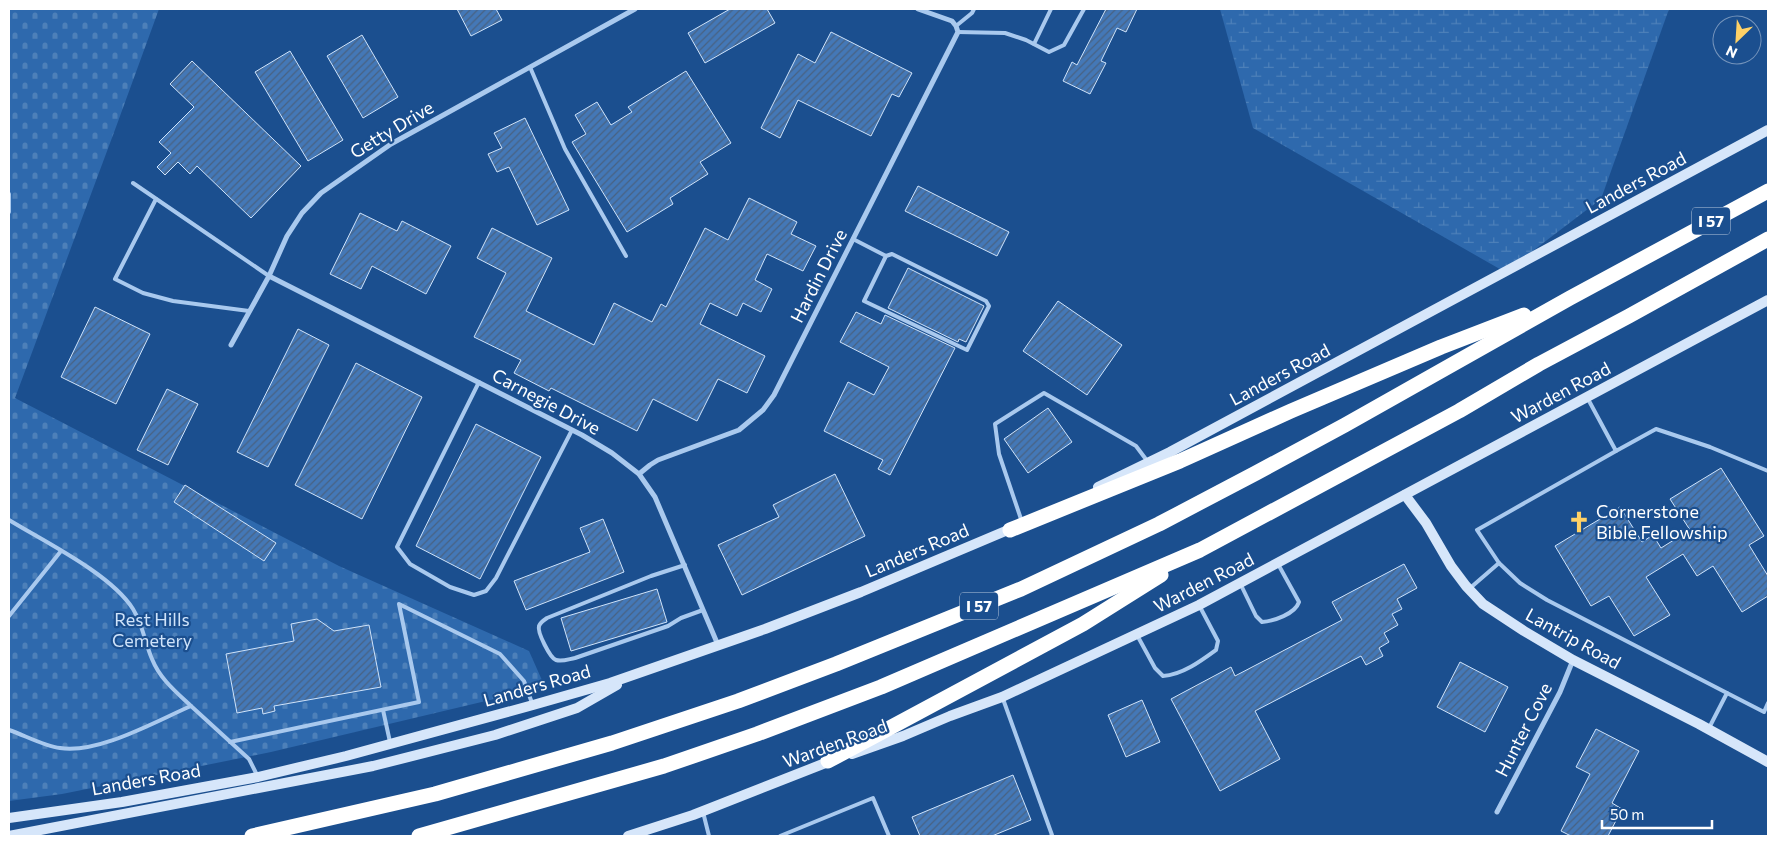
<svg xmlns="http://www.w3.org/2000/svg" width="1777" height="845" viewBox="0 0 1777 845" font-family="Commissioner,sans-serif">
<style>
.wetland{fill:url(#wetland-marsh)}
.cemetery{fill:url(#cemetery-stones)}
.building{fill:url(#building-hatch);stroke:#cfe3fa}
.lines{fill:none;stroke-linecap:round;stroke-linejoin:round}
.lane{stroke:#a9c9ee;stroke-width:4}
.street{stroke:#a9c9ee;stroke-width:5}
.secondary{stroke:#d6e6fa;stroke-width:10}
.highway{stroke:#fff;stroke-width:15}
.labels{text-anchor:middle;stroke-width:4.5;stroke-linejoin:round;paint-order:stroke}
.shield{fill:#1b4f8f;stroke:#bbcadd;stroke-width:1}
.shield-label{font-size:16px;font-weight:bold;fill:#fff}
.street-label{font-size:18px;fill:#fff;stroke:#1b4f8f}
.poi-label{font-size:18px;fill:#fff;stroke:#1b4f8f;text-anchor:start}
.park-label{font-size:18px;fill:#cfe3fa;stroke:#1b4f8f}
</style>
<defs>
<pattern id="wetland-marsh" width="20" height="14" patternUnits="userSpaceOnUse" patternTransform="scale(1.25)"><rect width="20" height="14" fill="#2e69ad"/><path d="M1 5h8M5 5V1M11 12h8M15 12V8" fill="none" stroke="#4d80b9"/></pattern>
<pattern id="cemetery-stones" width="16" height="16" patternUnits="userSpaceOnUse" patternTransform="scale(1.25)"><rect width="16" height="16" fill="#2e69ad"/><path d="M2 7V4a2 2 0 0 1 4 0v3zM10 15v-3a2 2 0 0 1 4 0v3z" fill="#4d80b9"/></pattern>
<pattern id="building-hatch" width="6" height="6" patternUnits="userSpaceOnUse" patternTransform="scale(1.25)"><rect width="6" height="6" fill="#4478b7"/><path d="M-1 1l2-2M0 6l6-6M5 7l2-2" fill="none" stroke="#486282"/></pattern>
</defs>
<rect width="100%" height="100%" fill="#1b4f8f"/>
<!-- wetland -->
<path class="wetland" d="M1220 9H1669L1601 199 1505 272 1253 128Z"/>
<!-- cemetery -->
<path class="cemetery" d="M9 9H159L116 127 15 398 339 566 529 651 545 687 271 752 62 794 9 801Z"/>
<!-- building -->
<g class="building">
<path d="M457 9H496L502 20 471 36Z"/>
<path d="M730 9H767L775 23 705 63 688 33Z"/>
<path d="M1106 9H1137L1126 32 1117 28 1101 61 1106 63 1090 94 1063 81 1072 62 1077 65Z"/>
<path d="M831 32 912 73 899 97 892 94 871 136 798 100 780 138 761 128 798 54 815 63Z"/>
<path d="M362 35 398 97 363 118 327 56Z"/>
<path d="M290 51 343 140 308 161 255 72Z"/>
<path d="M192 61 301 166 251 218 197 166 190 174 178 162 165 175 157 167 171 153 159 142 194 107 170 84Z"/>
<path d="M686 71 731 143 700 162 708 174 670 198 673 204 627 232 572 142 586 134 575 115 597 102 611 125 632 112 628 107Z"/>
<path d="M525 118 569 210 537 225 509 167 497 172 488 154 502 148 494 133Z"/>
<path d="M918 186 1009 232 997 256 905 211Z"/>
<path d="M749 198 797 222 791 234 816 246 803 271 767 254 755 280 772 289 761 312 743 303 737 316 710 303 700 324 765 356 747 393 718 379 697 421 653 399 637 431 551 388 549 391 514 373 521 360 474 337 506 273 477 258 492 228 552 258 526 311 594 345 614 303 652 322 661 304 666 307 705 228 728 240Z"/>
<path d="M360 213 397 231 402 221 451 246 426 294 372 266 361 289 330 274Z"/>
<path d="M908 268 984 306 966 342 959 339 958 342 888 308Z"/>
<path d="M1058 301 1122 345 1087 395 1023 351Z"/>
<path d="M95 307 150 334 116 404 61 377Z"/>
<path d="M856 312 881 324 885 315 955 348 890 475 878 469 883 460 824 431 848 382 874 395 889 367 840 342Z"/>
<path d="M298 329 329 345 268 467 237 452Z"/>
<path d="M356 363 422 397 362 519 295 485Z"/>
<path d="M167 389 198 404 168 465 137 450Z"/>
<path d="M1048 408 1072 442 1028 473 1004 439Z"/>
<path d="M476 424 541 457 480 579 416 546Z"/>
<path d="M1721 468 1764 536 1749 545 1768 576V596L1742 612 1713 566 1697 576 1683 554 1646 577 1670 615 1634 636 1609 596 1591 606 1555 546 1620 507 1642 542 1653 535 1661 548 1690 530 1670 499Z"/>
<path d="M835 474 865 536 742 595 718 545 779 517 773 505Z"/>
<path d="M185 485 276 543 264 561 174 502Z"/>
<path d="M603 519 624 572 526 610 514 581 590 552 580 528Z"/>
<path d="M1404 564 1417 588 1397 599 1402 609 1392 614 1398 625 1384 633 1389 642 1379 648 1383 656 1366 665 1361 656 1255 711 1280 759 1220 791 1171 699 1231 667 1235 676 1342 620 1332 602Z"/>
<path d="M657 589 667 622 571 651 561 618Z"/>
<path d="M317 619 334 631 369 625 381 687 274 706 275 711 263 714 262 708 237 713 226 654 294 641 291 624Z"/>
<path d="M1460 662 1508 687 1485 732 1437 707Z"/>
<path d="M1142 700 1160 742 1126 757 1108 715Z"/>
<path d="M1596 729 1639 751 1612 803 1622 809 1608 836H1571L1561 831 1590 774 1576 767Z"/>
<path d="M1013 775 1031 820 992 836H920L912 817Z"/>
</g>
<g class="lines">
<!-- lane -->
<g class="lane">
<path d="M956 26 972 13 974 9"/>
<path d="M958 32 1005 33 1026 40 1049 52 1064 45 1084 9"/>
<path d="M1034 44 1051 9"/>
<path d="M530 67 565 149 626 256"/>
<path d="M133 183 269 276"/>
<path d="M9 194V212"/>
<path d="M156 199 115 279 143 293 173 301 249 311"/>
<path d="M853 239 886 256 864 301 967 350 989 306 986 301 892 254 886 256"/>
<path d="M479 382 397 547 410 564 450 587 474 595 486 591 496 578 572 430"/>
<path d="M1588 399 1616 451 1656 429 1710 447 1768 471"/>
<path d="M9 520C45 542 111 574 133 609 143 625 145 643 152 659 160 679 176 692 191 706"/>
<path d="M1022 522 999 454 995 424 1044 393 1136 446 1148 462"/>
<path d="M1499 563 1477 530 1616 451"/>
<path d="M685 565 651 576 547 618C544 620 540 623 539 626 537 632 550 658 556 660 562 662 569 659 575 658L668 626 681 618 703 610"/>
<path d="M1240 583 1256 616 1262 622C1274 621 1295 614 1299 602L1278 564"/>
<path d="M1469 589 1499 563 1520 583 1547 600 1727 693 1709 728"/>
<path d="M9 616 61 551"/>
<path d="M1137 635 1155 668 1163 676C1182 675 1201 661 1216 650L1218 641 1199 605"/>
<path d="M1727 693 1764 712 1768 703"/>
<path d="M1003 699 1052 835 1051 836"/>
<path d="M383 710 390 742"/>
<path d="M9 730C24 735 44 746 60 748 99 754 156 721 191 706L249 759 257 775"/>
<path d="M230 742 419 702 399 604 500 654 524 681 532 703"/>
<path d="M703 812 709 836"/>
<path d="M780 836 873 798 889 836"/>
</g>
<!-- street -->
<g class="street">
<path d="M269 276 582 435 612 453 639 474 655 497 718 645"/>
<path d="M231 345 269 276 287 236 302 213 321 193 391 144 635 9"/>
<path d="M639 474 650 465 658 460 739 430 763 410 774 395 958 32 956 26 952 21 918 9"/>
<path d="M1497 812 1560 692 1573 660"/>
</g>
<!-- secondary -->
<g class="secondary">
<path d="M1098 487 1170 452 1768 130"/>
<path d="M1405 495 1426 523 1451 566 1466 586 1483 604 1524 631 1573 660 1699 724 1768 762"/>
<path d="M852 754 903 736 950 716 1002 697 1199 605 1768 300"/>
<path d="M9 818 122 802 258 777 346 756 533 705 610 683 765 629 861 592 1015 527"/>
<path d="M9 836 373 766 495 735 577 708 617 685"/>
<path d="M628 836 693 815 833 760"/>
</g>
<!-- highway -->
<g class="highway">
<path d="M1010 530 1180 461 1291 411 1441 347 1524 315"/>
<path d="M828 761 1083 624 1161 575"/>
<path d="M252 836 435 794 612 743 738 701 836 664 1021 589 1159 524 1256 473 1345 425 1570 298 1768 191"/>
<path d="M419 836 664 766 757 734 881 687 1200 550 1459 411 1539 364 1629 316 1768 239"/>
</g>
</g>
<!-- icons -->
<defs>
<g id="church-bare" transform="scale(1.725)"><path d="M-1.2-6h2.4v3.5h3.3v2.4h-3.3V6h-2.4V-.1h-3.3v-2.4h3.3Z" fill="#ffd166" stroke="#1b4f8f" stroke-width="2.5" paint-order="stroke"/></g>
</defs>
<g fill-rule="evenodd">
<use href="#church-bare" x="1579" y="522"/>
</g>
<g class="labels">
<!-- shield labels -->
<g class="shield">
<rect x="1692" y="207.5" width="38" height="27" rx="4"/>
<rect x="960" y="592.5" width="38" height="27" rx="4"/>
</g>
<g class="shield-label">
<text x="1711" y="227">I 57</text>
<text x="979" y="612">I 57</text>
</g>
<!-- street labels -->
<g class="street-label">
<text transform="translate(392 130) rotate(-31)" y="6">Getty Drive</text>
<text transform="translate(1636 183) rotate(-28)" y="6">Landers Road</text>
<text transform="translate(819 276) rotate(-63)" y="6">Hardin Drive</text>
<text transform="translate(1280 375) rotate(-28)" y="6">Landers Road</text>
<text transform="translate(1561 393) rotate(-28)" y="6">Warden Road</text>
<text transform="translate(546 402) rotate(28)" y="6">Carnegie Drive</text>
<text transform="translate(917 551) rotate(-23)" y="6">Landers Road</text>
<text transform="translate(1204 583) rotate(-27)" y="6">Warden Road</text>
<text transform="translate(1573 639) rotate(29)" y="6">Lantrip Road</text>
<text transform="translate(537 686) rotate(-16)" y="6">Landers Road</text>
<text transform="translate(1524 730) rotate(-63)" y="6">Hunter Cove</text>
<text transform="translate(835 744) rotate(-20)" y="6">Warden Road</text>
<text transform="translate(146 780) rotate(-10)" y="6">Landers Road</text>
</g>
<!-- poi labels -->
<g class="poi-label">
<text x="1596" y="518">Cornerstone<tspan x="1596" dy="21">Bible Fellowship</tspan></text>
</g>
<!-- park labels -->
<g class="park-label">
<text x="152" y="626">Rest Hills<tspan x="152" dy="21">Cemetery</tspan></text>
</g>
</g>
<!-- border -->
<rect width="1777" height="845" fill="none" stroke="#ffffff" stroke-width="20"/>
<!-- north arrow -->
<g transform="translate(1737 40) rotate(205)"><circle r="24" fill="#1b4f8f" stroke="#7695bc"/>
<path d="M0-4L9 19L0 12L-9 19Z" fill="#ffd166"/>
<text y="-8" font-size="14" font-weight="bold" text-anchor="middle" fill="#ffffff">N</text>
</g>
<!-- scale -->
<path d="M1602 820v8h110v-8" fill="none" stroke="#ffffff" stroke-width="2.5"/>
<text x="1610" y="820" font-size="15" fill="#ffffff" stroke="#1b4f8f" stroke-width="4" paint-order="stroke">50 m</text>
</svg>
